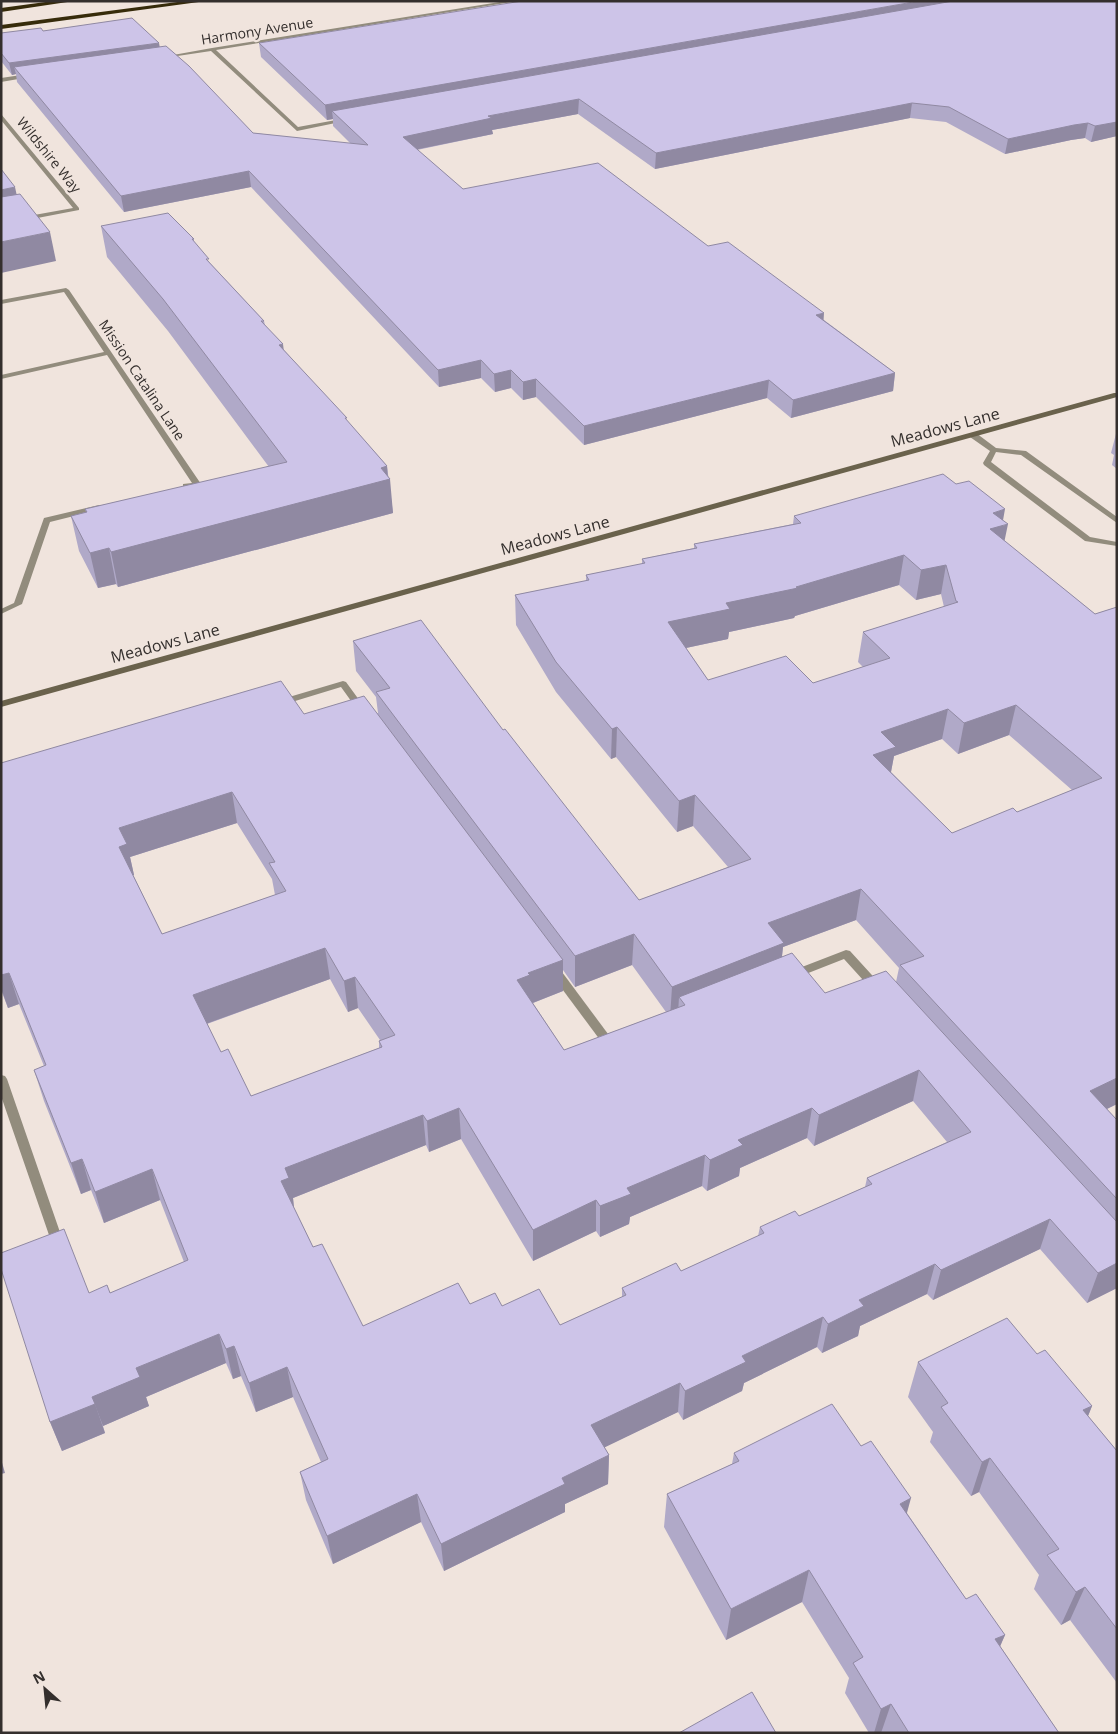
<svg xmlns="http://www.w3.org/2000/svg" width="1118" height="1734" viewBox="0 0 1118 1734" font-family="'Open Sans',sans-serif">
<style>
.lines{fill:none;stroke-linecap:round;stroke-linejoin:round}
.street{fill:#928c7d;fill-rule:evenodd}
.secondary{fill:#6a624c;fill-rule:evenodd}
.highway{fill:#362b0a;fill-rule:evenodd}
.wall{fill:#b0a9c8;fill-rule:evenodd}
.shaded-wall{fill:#9089a2}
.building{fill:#cdc4e8;stroke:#9089a2;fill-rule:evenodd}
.labels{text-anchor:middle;stroke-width:5;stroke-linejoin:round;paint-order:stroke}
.far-street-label{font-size:14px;fill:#342f2d;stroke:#f0e4dd}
.street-label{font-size:16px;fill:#342f2d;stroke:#f0e4dd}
</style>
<rect width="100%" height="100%" fill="#f0e4dd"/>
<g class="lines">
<!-- street -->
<g class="street">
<path d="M506 1H518L216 50 298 127 347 118 350 120 297 131 211 51 164 58 162 57 212 48Z"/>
<path d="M28 74 30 77 1 82V78Z"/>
<path d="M1 114 79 208V210L1 225V221L73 208 1 120Z"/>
<path d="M66 288 69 290 201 484 200 486 183 488V484L192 483 107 355 1 379V375L104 352 64 292 1 304V300Z"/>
<path d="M970 433H976L996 448 1026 451 1117 517V523L1021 455 996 452 991 462 1090 537 1117 542V546L1085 541 984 465 983 463 990 451 970 437Z"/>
<path d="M99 505 103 507 102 509 50 522 22 604 1 614V609L14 603 44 518Z"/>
<path d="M343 681 346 682 365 708 367 710 365 712H359L341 687 282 705 278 702 279 700Z"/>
<path d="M846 950 850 951 881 985 882 988 881 991H873L844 959 793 979 789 978 788 975 789 972Z"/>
<path d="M555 967 559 968 614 1042 616 1045 614 1048H606L551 974 550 971 551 968Z"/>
<path d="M1 1075 5 1076 7 1079 62 1238 60 1242 49 1246 45 1245 43 1241 45 1237 49 1235 1 1096Z"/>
</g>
<!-- secondary -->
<path class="secondary" d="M1114 393H1117V397L1 707V701Z"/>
<!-- highway -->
<g class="highway">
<path d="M53 1H74L1 12V8Z"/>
<path d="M185 1H206L1 29V25Z"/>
</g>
</g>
<!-- wall -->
<g class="wall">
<path d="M1117 1V136L1091 142 1085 138 1071 140 1005 154 946 122 910 118 655 169 578 114 492 130 493 134 417 150 463 189 708 246 824 320 895 373 893 391 791 418 767 398 584 445 536 397 523 400 511 388 495 392 481 378 439 387 251 187 124 212 17 82 16 74 12 75 1 61V33L43 31 160 47 253 133 351 144 333 126V119L327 120 261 57 259 43Z"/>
<path d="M101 226 194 239V242L210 263 264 321 265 325 284 350 387 466 393 513 118 587 116 584 98 588 79 551 71 516 86 512 85 509 269 467 168 331 107 257Z"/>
<path d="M1117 430V469L1112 465 1114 455 1111 453Z"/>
<path d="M794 516 1003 521 1004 541 1095 614 1117 607V1104L1107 1109 1117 1120V1288L1087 1303 1040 1249 933 1300 927 1294 860 1326 858 1336 822 1353 817 1347 744 1383 742 1391 683 1420 678 1412 604 1447 609 1455 608 1484 565 1504V1512L444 1571 421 1522 333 1564 306 1500 300 1472 321 1462 293 1397 256 1412 241 1376 233 1379 226 1363 146 1397 149 1406 103 1426 105 1433 62 1451 50 1422 89 1293H110L184 1262 160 1200 104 1223 91 1190 81 1194 44 1101 34 1070 44 1066 19 1004 8 1008 1 990V763L304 714 378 713 376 697 356 671 353 641 503 730 639 900 728 867 693 826 677 832 616 757 611 759 556 692 516 625 515 595 586 581V575L642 564V559L694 548V544L793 524ZM899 585 916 600 941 594 944 607 863 632 858 662 863 667 813 683 708 680 686 648 728 639 729 632 794 618 795 616ZM1009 735 1072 790 1017 812 952 833 891 772 894 756 942 739 958 754ZM237 823 272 879 275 895 162 934 133 875H134L130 857ZM856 920 899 968 896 982 825 993 782 956 783 947ZM632 965 666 1012 564 1050 533 1003 563 991V970L575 987ZM330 979 348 1012 358 1008 380 1040 379 1041V1048L251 1096 221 1052 207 1024ZM913 1101 947 1142 867 1178 865 1187 799 1216 760 1227 758 1236 681 1271 622 1288V1297L560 1325 502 1306 470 1304 363 1326 313 1247 294 1208 293 1198 426 1145 429 1152 461 1139 533 1261 596 1231 600 1237 629 1224 630 1217 702 1186 707 1191 739 1176 740 1168 807 1138 814 1146Z"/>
<path d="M1037 1354 1092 1406 1088 1416 1117 1451V1683L1070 1620 1061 1625 1034 1589 1039 1575 979 1492 971 1496 930 1442 933 1432 908 1397 918 1362Z"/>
<path d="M734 1453 907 1513 966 1599 1005 1635 1000 1646 1059 1733H869L845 1693 849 1678 802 1602 726 1640 664 1527 667 1494 732 1464Z"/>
</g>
<!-- shaded-wall -->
<g class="shaded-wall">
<path d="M919 1H996L332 111 333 119 327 120 325 105Z"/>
<path d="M159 43 161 54 14 67 16 74 12 75 9 63Z"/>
<path d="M579 99 578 114 492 130 493 134 404 152 403 137 488 116Z"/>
<path d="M912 103 910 118 655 169 656 153Z"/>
<path d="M1117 122V136L1091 142 1095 126Z"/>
<path d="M1088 123 1085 138 1071 140 1005 154 1008 139 1074 125Z"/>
<path d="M249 171 251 187 124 212 121 196Z"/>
<path d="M15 187 21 215 1 219V190Z"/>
<path d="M50 232 56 261 1 273V242Z"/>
<path d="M824 313 823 330 816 315Z"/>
<path d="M283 344 287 376 279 345Z"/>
<path d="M481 360V378L439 387 438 370Z"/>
<path d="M511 370V388L495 392 494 374Z"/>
<path d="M895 373 893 391 791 418 793 400Z"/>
<path d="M536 379V397L523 400V382Z"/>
<path d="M769 380 767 398 584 445V426Z"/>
<path d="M387 466 388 479H390L393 513 118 587 111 552Z"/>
<path d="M1005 509 1002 526 1008 524 1002 553 984 558 993 513Z"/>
<path d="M109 548 116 584 98 588 90 553Z"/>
<path d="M904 555 899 585 795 616 794 618 729 632 728 639 667 652 668 622 726 603 796 587Z"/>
<path d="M946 565 941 594 916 600 921 570Z"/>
<path d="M1016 705 1009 735 958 754 964 723Z"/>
<path d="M948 709 942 739 894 756 890 777 873 755 881 732Z"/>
<path d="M617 727 616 757 611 759 612 729Z"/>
<path d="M232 792 237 823 130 857 134 875 126 878 119 847V828Z"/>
<path d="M695 795 693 826 677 832 679 801Z"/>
<path d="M861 889 856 920 783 947 780 974 679 997 678 1014 670 1018 672 987 768 923Z"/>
<path d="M634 934 632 965 575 987V956Z"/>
<path d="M325 948 330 979 200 1026 193 995Z"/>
<path d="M563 960V991L530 1004 517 980 528 973Z"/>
<path d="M9 973 19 1004 8 1008 1 988V975Z"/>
<path d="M355 977 358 1008 348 1012 344 981Z"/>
<path d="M919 1070 913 1101 814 1146 819 1115Z"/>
<path d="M1117 1078V1104L1080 1122 1090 1091Z"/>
<path d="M459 1108 461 1139 429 1152 427 1121Z"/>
<path d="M812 1108 807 1138 740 1168 739 1176 707 1191 710 1160 738 1140Z"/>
<path d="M423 1115 426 1145 293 1198 294 1208 287 1212 281 1181 285 1168Z"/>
<path d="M705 1155 702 1186 630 1217 629 1224 600 1237V1206L627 1188Z"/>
<path d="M82 1159 91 1190 81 1194 71 1163Z"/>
<path d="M152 1169 160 1200 104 1223 95 1192Z"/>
<path d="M596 1200V1231L533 1261V1230Z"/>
<path d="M1050 1219 1040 1249 933 1300 941 1270Z"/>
<path d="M1117 1263V1288L1087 1303 1098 1273Z"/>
<path d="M935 1264 927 1294 860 1326 858 1336 822 1353 828 1324 859 1300Z"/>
<path d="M823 1317 817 1347 744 1383 742 1391 683 1420 685 1391 742 1356Z"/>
<path d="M219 1334 226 1363 146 1397 149 1406 103 1426 92 1397 136 1368Z"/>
<path d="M234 1346 241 1376 233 1379 226 1349Z"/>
<path d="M287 1367 293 1397 256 1412 249 1383Z"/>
<path d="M680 1383 678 1412 591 1454V1425Z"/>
<path d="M95 1404 105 1433 62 1451 50 1422Z"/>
<path d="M1092 1406 1078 1441 1083 1410Z"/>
<path d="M609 1455 608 1484 565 1504V1512L444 1571 441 1544 562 1478Z"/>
<path d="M990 1458 979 1492 971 1496 982 1462Z"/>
<path d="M1 1459 5 1473 1 1474Z"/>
<path d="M417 1494 421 1522 333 1564 327 1536Z"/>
<path d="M911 1498 902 1531 900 1504Z"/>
<path d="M809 1570 802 1602 726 1640 731 1609Z"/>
<path d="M1085 1587 1070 1620 1061 1625 1076 1592Z"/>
<path d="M1005 1635 992 1665 995 1639Z"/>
<path d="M891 1704 881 1733H874L881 1709Z"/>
</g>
<!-- building -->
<g class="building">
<path d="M522 1H919L325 105 259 43Z"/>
<path d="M953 1H1117V122L1095 126 1088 123 1074 125 1008 139 949 107 912 103 656 153 579 99 488 116 492 118 403 137 463 189 598 163 708 246 728 242 824 313 816 315 895 373 793 400 769 380 584 426 536 379 523 382 511 370 494 374 481 360 438 370 249 171 121 196 14 67 166 46 189 66 253 133 368 145 332 111Z"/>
<path d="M132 18 159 43 9 63 1 53V33L41 28 43 31Z"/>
<path d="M1 169 15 187 1 190Z"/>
<path d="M20 194 50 232 1 242V197Z"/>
<path d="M168 213 194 239H192L209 259H206L264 321H261L283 344 279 345 347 418H345L387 466 381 468 390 479 111 552 109 548 90 553 71 516 87 512 85 509 287 462 163 299 101 226Z"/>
<path d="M943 474 956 484 969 481 1005 509 993 513 1008 524 990 529 1095 614 1117 607V1078L1090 1091 1117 1120V1199L900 965 924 956 861 889 768 923 784 943 672 987 634 934 575 956 376 692 390 688 353 641 421 620 503 730 505 729 639 900 751 859 695 795 679 801 617 727 612 729 556 662 515 595 589 580 586 575 645 563 642 559 697 548 694 544 801 523 794 516ZM904 555 921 570 946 565 956 601 958 602 863 632 890 658 813 683 786 656 708 680 668 622 730 609 726 603 798 588 796 587ZM1016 705 1102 778 1017 812 1013 808 952 833 873 755 896 747 881 732 948 709 964 723Z"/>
<path d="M281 681 304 714 364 696 563 960 528 973 530 975 517 980 564 1050 685 1005 679 997 792 953 825 993 886 971 1117 1222V1263L1098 1273 1050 1219 941 1270 935 1264 859 1300 864 1306 828 1324 823 1317 742 1356 746 1362 685 1391 680 1383 591 1425 609 1455 562 1478 565 1484 441 1544 417 1494 327 1536 300 1472 328 1459 287 1367 249 1383 234 1346 226 1349 219 1334 136 1368 140 1377 92 1397 95 1404 50 1422 1 1269V1253L64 1229 89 1293 107 1285 110 1293 188 1260 152 1169 95 1192 82 1159 71 1163 34 1070 46 1065 9 973 1 975V763ZM232 792 275 862 269 863 286 891 162 934 119 847 127 844 119 828ZM325 948 344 981 355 977 395 1035 379 1041 382 1047 251 1096 228 1049 221 1052 193 995ZM919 1070 971 1132 867 1178 872 1184 799 1216 795 1211 760 1227 764 1233 681 1271 676 1263 622 1288 626 1295 560 1325 539 1289 502 1306 495 1293 470 1304 458 1283 363 1326 322 1244 313 1247 281 1181 289 1178 285 1168 423 1115 427 1121 459 1108 533 1230 596 1200 600 1206 631 1194 627 1188 705 1155 710 1160 743 1145 738 1140 812 1108 819 1115Z"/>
<path d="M1007 1318 1037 1354 1045 1350 1092 1406 1083 1410 1117 1451V1629L1085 1587 1076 1592 1047 1555 1059 1549 990 1458 982 1462 941 1407 948 1403 918 1362Z"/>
<path d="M832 1404 861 1446 871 1441 911 1498 900 1504 966 1599 976 1594 1005 1635 995 1639 1059 1733H909L891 1704 881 1709 853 1663 863 1657 809 1570 731 1609 667 1494 739 1461 734 1453Z"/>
<path d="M752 1692 776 1733H679Z"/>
</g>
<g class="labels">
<!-- far-street labels -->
<g class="far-street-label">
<text transform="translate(257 31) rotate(-9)" y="5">Harmony Avenue</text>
<text transform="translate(49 155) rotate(51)" y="5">Wildshire Way</text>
<text transform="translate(142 380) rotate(56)" y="5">Mission Catalina Lane</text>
</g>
<!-- street labels -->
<g class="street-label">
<text transform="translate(945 427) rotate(-15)" y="6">Meadows Lane</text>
<text transform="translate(555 535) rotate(-15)" y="6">Meadows Lane</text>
<text transform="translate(165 643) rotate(-15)" y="6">Meadows Lane</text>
</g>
</g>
<!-- border -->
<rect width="1118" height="1734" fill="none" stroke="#342f2d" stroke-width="5"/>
<!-- north arrow -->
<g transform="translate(45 1689) rotate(333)" stroke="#f0e4dd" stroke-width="4" paint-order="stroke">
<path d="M0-4L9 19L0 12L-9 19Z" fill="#342f2d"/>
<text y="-8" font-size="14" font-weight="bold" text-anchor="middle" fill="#342f2d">N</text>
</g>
</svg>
